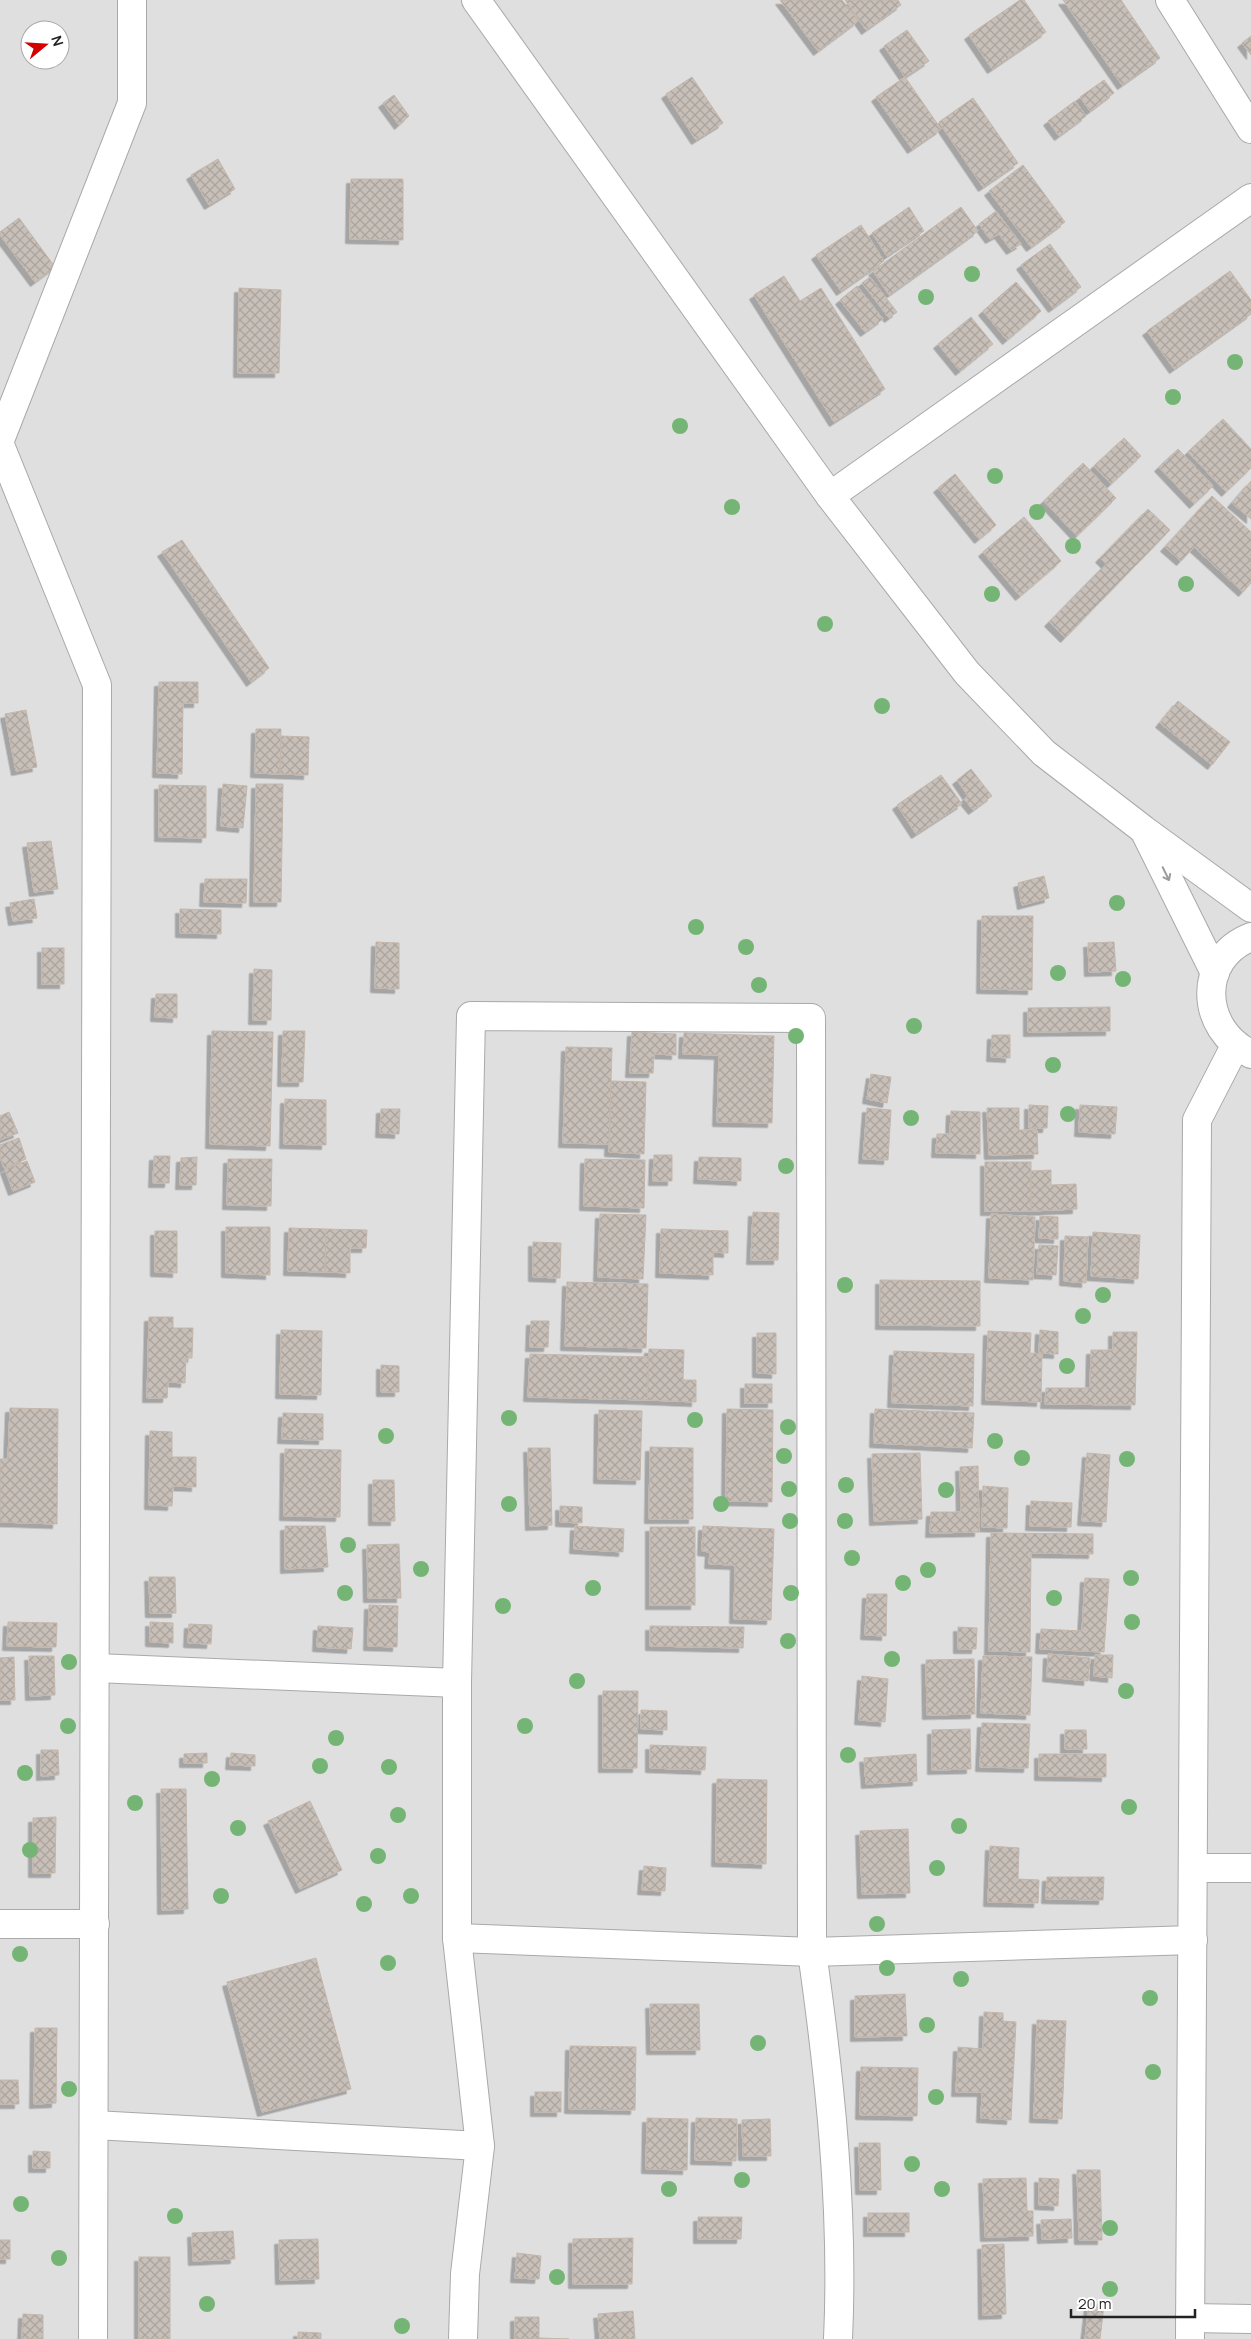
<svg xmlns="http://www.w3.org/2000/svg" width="1251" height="2339" viewBox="0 0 1251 2339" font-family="Manrope,sans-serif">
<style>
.residential{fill:#e0dfdf;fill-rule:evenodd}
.building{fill:url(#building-cross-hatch);stroke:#c4b6ab;filter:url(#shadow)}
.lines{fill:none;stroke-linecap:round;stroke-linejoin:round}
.minor-casing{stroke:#a9a9a9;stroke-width:30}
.minor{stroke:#fff;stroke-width:28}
.tree{fill:#74b475}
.oneway{stroke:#9c9c9c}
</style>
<defs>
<pattern id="building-cross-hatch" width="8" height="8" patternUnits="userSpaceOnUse" patternTransform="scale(1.25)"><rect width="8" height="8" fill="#c7bfb8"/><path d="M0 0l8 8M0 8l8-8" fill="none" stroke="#aba49e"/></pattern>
<filter id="shadow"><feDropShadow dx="-4.5" dy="4.5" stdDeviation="0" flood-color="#0004"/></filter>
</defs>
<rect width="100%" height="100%" fill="#f2efe9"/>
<!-- residential -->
<path class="residential" d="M0 0H1251V2339H0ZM30 30H60V60H30Z"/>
<!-- building -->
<g class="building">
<path d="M780 0H842L858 21 818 51Z"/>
<path d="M845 0H898L901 5 866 30Z"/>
<path d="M1020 0H1024L1046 32 992 69 969 35Z"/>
<path d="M1063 0H1121L1160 58 1122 85Z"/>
<path d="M907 30 929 61 905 77 884 46Z"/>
<path d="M1251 36V55L1242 43Z"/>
<path d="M692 77 723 123 696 140 666 94Z"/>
<path d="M905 77 941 129 912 149 876 97Z"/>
<path d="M1104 80 1114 93 1090 111 1080 97Z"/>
<path d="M394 95 409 116 399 125 383 103Z"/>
<path d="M973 98 1018 163 983 187 939 122Z"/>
<path d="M1075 101 1086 116 1059 136 1048 121Z"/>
<path d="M218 159 235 189 209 205 191 175Z"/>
<path d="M1023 165 1065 222 1031 247 989 191Z"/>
<path d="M351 179H403V240L350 239Z"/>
<path d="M909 207 924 231 887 256 872 233Z"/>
<path d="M961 207 978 231 889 295 873 271Z"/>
<path d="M996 211 1021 244 1011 250 999 234 990 239 979 224Z"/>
<path d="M19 218 55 267 35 282 0 235V232Z"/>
<path d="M861 225 884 261 841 291 816 255Z"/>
<path d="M1050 244 1081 287 1053 308 1021 265Z"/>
<path d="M1230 271 1251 300V314L1174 369 1147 331Z"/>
<path d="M784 276 800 301 821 288 885 389 834 422 754 295Z"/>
<path d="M870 277 897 312 889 318 862 283Z"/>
<path d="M1016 282 1041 311 1007 340 983 311Z"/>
<path d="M857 286 883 319 865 332 840 300Z"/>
<path d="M239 288 281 290 279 373H238Z"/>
<path d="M971 317 993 344 960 371 938 344Z"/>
<path d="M1223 419 1251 449V468L1226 492 1188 452Z"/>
<path d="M1124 438 1141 456 1111 484 1094 466Z"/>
<path d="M1178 449 1213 486 1194 504 1159 467Z"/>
<path d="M1083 463 1116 498 1077 536 1044 501Z"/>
<path d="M955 474 996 525 979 539 938 488Z"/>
<path d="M1251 481V519L1232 503Z"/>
<path d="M1212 496 1251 532V583L1243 592 1194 547 1181 561 1165 547Z"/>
<path d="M1148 509 1170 530 1065 638 1049 622 1106 564 1100 558Z"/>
<path d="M1024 517 1061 561 1020 596 983 552Z"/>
<path d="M182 540 269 668 251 682 162 552Z"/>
<path d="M159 682H198V703H183L182 774 157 773Z"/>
<path d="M1178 701 1230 742 1212 765 1160 723Z"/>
<path d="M26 710 37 767 16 771 5 714Z"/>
<path d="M256 729H281L280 774 255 773Z"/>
<path d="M281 736 309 737 308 775 280 774Z"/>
<path d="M971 769 992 796 973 810 964 799 968 796 957 780Z"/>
<path d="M941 775 962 804 916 834 897 805Z"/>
<path d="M223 784 247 786 243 828 221 826Z"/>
<path d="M256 784H283L281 902H254Z"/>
<path d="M159 785 206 786V838L159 837Z"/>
<path d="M51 841 58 889 34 892 27 843Z"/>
<path d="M1044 876 1049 898 1022 905 1018 883Z"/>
<path d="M205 879H247L246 903 204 902Z"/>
<path d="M34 899 37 918 13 921 10 903Z"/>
<path d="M180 909 221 910V934L180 933Z"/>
<path d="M982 916H1033L1032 990 981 989Z"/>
<path d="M376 942 399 943V989L375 988Z"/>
<path d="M1114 942 1116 971 1089 972 1088 943Z"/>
<rect x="42" y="948" width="22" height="36"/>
<path d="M254 969 272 970 271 1020H253Z"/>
<path d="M156 994H177V1018L155 1017Z"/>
<path d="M1110 1007V1031L1028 1032V1008Z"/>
<path d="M212 1031 273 1032 270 1146 210 1144Z"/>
<path d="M283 1031H305L303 1082H282Z"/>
<path d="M632 1032 676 1034V1055L654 1054 653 1073H630Z"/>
<path d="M684 1033 774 1036 772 1123 717 1122 719 1055 683 1054Z"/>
<path d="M992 1035H1010V1058L991 1057Z"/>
<path d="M566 1047 612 1048 609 1144 563 1143Z"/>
<path d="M871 1074 891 1077 887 1103 867 1099Z"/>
<path d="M611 1081 646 1082 644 1154 609 1152Z"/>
<path d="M285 1099 326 1100V1145L284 1144Z"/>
<path d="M1029 1105 1048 1106 1047 1128H1029Z"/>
<path d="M1080 1105 1117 1107 1115 1134 1079 1132Z"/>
<path d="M867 1108 891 1110 888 1160 863 1159Z"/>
<path d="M987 1108H1019V1130H1037L1038 1154 989 1155Z"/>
<path d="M381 1109H400L399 1134 380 1133Z"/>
<path d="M951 1111 980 1112V1154L936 1153 937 1134H950Z"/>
<path d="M9 1112 18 1133 0 1140V1116Z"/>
<path d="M19 1138 26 1159 4 1168 0 1157V1145Z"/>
<path d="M654 1155H672V1181H653Z"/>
<path d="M154 1156H170L169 1183H153Z"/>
<path d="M197 1157 196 1185H180L181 1158Z"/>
<path d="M699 1157 741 1158V1181L698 1179Z"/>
<path d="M228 1159H272L271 1206 227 1205Z"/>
<path d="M585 1159 645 1160 644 1208 584 1206Z"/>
<path d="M27 1161 35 1182 13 1191 5 1169Z"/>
<rect x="985" y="1162" width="46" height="49"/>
<path d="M1051 1170V1185L1076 1184 1077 1209 1031 1211V1171Z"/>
<path d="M753 1212 779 1213 778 1260H751Z"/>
<path d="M600 1214 646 1215 643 1279 598 1277Z"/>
<path d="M991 1214 1035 1217 1033 1280 989 1278Z"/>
<path d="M1040 1216 1058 1217V1239L1039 1238Z"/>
<path d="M226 1227H270V1275L226 1273Z"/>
<path d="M289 1228 326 1229 325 1272 288 1271Z"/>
<path d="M326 1229 367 1230 366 1248H350V1273L325 1272Z"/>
<path d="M661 1229 728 1231V1253L713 1252V1275L660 1273Z"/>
<path d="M155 1231H177V1273L155 1272Z"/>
<path d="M1093 1232 1140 1235 1138 1279 1091 1276Z"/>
<path d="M1065 1236 1088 1237 1086 1283 1064 1281Z"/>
<path d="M533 1242 561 1243 560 1278 533 1277Z"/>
<path d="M1039 1245 1058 1246 1056 1275 1037 1274Z"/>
<path d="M880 1280 980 1281V1326L880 1325Z"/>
<path d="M567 1282 648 1284 646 1348 565 1346Z"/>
<path d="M149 1317H173V1328H193L192 1358H186L185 1383 168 1382 167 1398H147Z"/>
<path d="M531 1321H549L548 1347H530Z"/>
<path d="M281 1330 322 1331 321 1395 280 1394Z"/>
<path d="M1040 1330 1058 1332V1354L1039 1353Z"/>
<path d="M988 1331 1031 1333 1030 1353 1042 1354 1041 1402 986 1400Z"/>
<path d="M1113 1332H1137L1135 1405 1045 1404 1046 1388H1090L1091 1350H1113Z"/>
<path d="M757 1333H776V1374L757 1373Z"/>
<path d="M649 1349 684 1350 683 1380H696V1402L647 1400Z"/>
<path d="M894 1351 974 1354 973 1406 892 1403Z"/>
<path d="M530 1354 649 1357 647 1400 528 1397Z"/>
<path d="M381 1365 399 1366V1392H381Z"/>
<rect x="745" y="1384" width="27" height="19"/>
<path d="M10 1408 58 1409 57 1524 0 1522V1459H8Z"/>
<path d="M727 1409 773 1410 772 1502 726 1501Z"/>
<path d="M875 1409 974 1413 972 1448 874 1443Z"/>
<path d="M599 1410 642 1411 640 1480 598 1479Z"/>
<path d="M283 1413 323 1414V1440L282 1439Z"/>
<path d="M150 1431 172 1432V1457H196V1487L173 1486 172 1506 149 1505Z"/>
<path d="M650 1447 693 1448V1519H649Z"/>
<path d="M528 1448H550L552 1525 530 1526Z"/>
<path d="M285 1449 341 1450 340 1517 284 1516Z"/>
<path d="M920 1453 922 1519 874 1521 872 1454Z"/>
<path d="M1087 1453 1110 1455 1106 1522 1082 1521Z"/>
<path d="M978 1466 979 1532 930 1533 931 1512H961L960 1467Z"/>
<path d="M373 1480H394L395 1521H373Z"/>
<path d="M983 1486 1008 1488 1007 1528 982 1527Z"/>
<path d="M1031 1501 1072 1503 1071 1527 1030 1526Z"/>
<path d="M560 1506 582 1507V1523L560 1522Z"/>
<path d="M285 1526H325L328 1567 285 1569Z"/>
<path d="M575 1526 624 1529 623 1552 574 1549Z"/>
<path d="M703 1526 774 1529 771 1620 734 1619 735 1565 709 1564 710 1552 702 1551Z"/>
<rect x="650" y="1527" width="45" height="78"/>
<path d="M991 1533 1093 1534V1554L1031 1553 1030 1652 989 1651Z"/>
<path d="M399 1544 401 1598H368L367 1545Z"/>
<path d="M149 1577H175L176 1613H150Z"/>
<path d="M1085 1578 1109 1579 1104 1652 1040 1649 1041 1629 1082 1631Z"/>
<path d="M867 1594H887L886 1636 865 1635Z"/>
<path d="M369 1605 398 1606 397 1647 368 1646Z"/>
<path d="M8 1622 57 1623 56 1647 7 1646Z"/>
<path d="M150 1622 173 1623V1643L150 1642Z"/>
<path d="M189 1624 212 1625 211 1644 188 1643Z"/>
<path d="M318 1626 353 1628 351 1649 317 1647Z"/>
<path d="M650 1626 744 1627 743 1648 650 1646Z"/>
<path d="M958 1627 977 1628 976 1649H958Z"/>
<path d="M1048 1654 1090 1658 1088 1681 1047 1677Z"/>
<path d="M1095 1655H1113L1112 1678 1094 1676Z"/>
<path d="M29 1656H54L55 1695 30 1696Z"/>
<path d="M983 1656 1032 1657 1030 1715 981 1713Z"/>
<path d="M14 1657 15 1700H0V1658Z"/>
<path d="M974 1659 975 1714 927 1715 926 1660Z"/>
<path d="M862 1676 888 1679 885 1722 859 1720Z"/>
<path d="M603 1691H638L637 1768H603Z"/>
<path d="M641 1710 667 1711V1730L641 1729Z"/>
<path d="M982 1723 1030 1724 1028 1768 980 1767Z"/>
<path d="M970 1729 971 1769 932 1770V1730Z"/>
<path d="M1065 1730H1086L1087 1749H1065Z"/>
<path d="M650 1745 706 1747 705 1770 650 1768Z"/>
<path d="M41 1750H58L59 1775 41 1776Z"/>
<path d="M207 1753V1763H184V1754Z"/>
<path d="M231 1753 255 1755V1766L230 1765Z"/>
<path d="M916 1754 917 1781 866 1784 864 1758Z"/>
<path d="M1039 1754H1106V1777L1039 1776Z"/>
<path d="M717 1779 767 1780 766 1864 716 1862Z"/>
<path d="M161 1789H186L188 1909 162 1910Z"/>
<path d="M310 1801 342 1870 300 1889 268 1821Z"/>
<path d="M56 1817 55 1873H33V1818Z"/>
<path d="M908 1829 910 1893 862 1894 860 1831Z"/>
<path d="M990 1846 1019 1848 1018 1879 1039 1880 1038 1903 988 1902Z"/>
<path d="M644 1866 666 1868 665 1891 642 1890Z"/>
<path d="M1047 1877H1104L1103 1900 1046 1899Z"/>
<path d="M316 1958 351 2089 262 2112 227 1982Z"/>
<path d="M905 1994 907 2036 855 2037V1996Z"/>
<path d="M650 2004H699L700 2050H651Z"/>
<path d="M984 2012 1003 2013V2021L1016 2022 1011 2120 981 2118 982 2092H956L958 2047 983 2049Z"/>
<path d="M1037 2020 1066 2021 1062 2119 1034 2118Z"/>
<path d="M35 2028H57L56 2103 34 2104Z"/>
<path d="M570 2046 636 2047 635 2110 569 2109Z"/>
<path d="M861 2067 918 2068 917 2116 860 2115Z"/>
<path d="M0 2080H18L19 2104H0Z"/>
<rect x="535" y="2092" width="26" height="20"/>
<path d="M647 2118 688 2119 687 2170 646 2169Z"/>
<path d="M696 2118 737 2119 736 2161 695 2160Z"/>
<path d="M770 2119 771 2156H743L742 2120Z"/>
<path d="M859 2143H880L881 2190H860Z"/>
<path d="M33 2151 50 2152V2168H33Z"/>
<path d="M1077 2170H1100L1102 2240H1079Z"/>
<path d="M1026 2178 1027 2211H1033V2236L985 2237 983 2179Z"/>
<path d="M1039 2178 1059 2179 1058 2206 1039 2205Z"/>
<rect x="868" y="2213" width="41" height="19"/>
<path d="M698 2217H742L741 2239H698Z"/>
<path d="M1071 2219 1072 2238 1042 2239 1041 2220Z"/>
<path d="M233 2231 235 2259 193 2261 192 2233Z"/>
<path d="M633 2238 632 2284H573V2239Z"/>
<path d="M318 2239 319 2279 280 2280 279 2240Z"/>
<rect x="0" y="2240" width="10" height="19"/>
<path d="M1004 2244 1006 2314 983 2315 982 2245Z"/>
<path d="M517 2253 541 2256 539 2279 515 2278Z"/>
<rect x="139" y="2257" width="31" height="82"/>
<path d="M1089 2303 1104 2305 1100 2339H1085Z"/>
<path d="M633 2311 635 2339H600L598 2314Z"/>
<path d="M23 2314 43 2315V2339H22Z"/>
<path d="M515 2317H539V2338L569 2339H515Z"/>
<path d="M298 2332 321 2333V2339H298Z"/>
</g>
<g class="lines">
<!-- minor casing -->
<g class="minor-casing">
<g id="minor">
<path d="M476 0 830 496 967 673 1044 753 1144 830 1251 908"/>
<path d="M1170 0 1251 129"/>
<path d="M0 440 132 103V0"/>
<path d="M0 445 97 685 93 2339"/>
<path d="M830 496 1251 198"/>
<path d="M1146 834 1215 973"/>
<path d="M1251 1054C1199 1029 1197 958 1251 937"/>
<path d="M96 1668 457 1683"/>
<path d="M1193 1868H1251"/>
<path d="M0 1924H95"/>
<path d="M457 1938 812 1952 1193 1940"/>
<path d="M94 2125 480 2146"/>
<path d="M1190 2318 1251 2319"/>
<path d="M463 2339 465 2274 480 2146 457 1938V1683L471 1016 811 1018 812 1952C830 2079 844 2210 838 2339"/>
<path d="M1190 2339 1197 1120 1235 1046"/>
</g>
</g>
<!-- minor -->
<use href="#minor" class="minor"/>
</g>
<!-- trees -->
<g class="tree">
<circle cx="972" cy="274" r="8"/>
<circle cx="926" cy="297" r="8"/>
<circle cx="1235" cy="362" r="8"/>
<circle cx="1173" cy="397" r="8"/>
<circle cx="680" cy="426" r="8"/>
<circle cx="995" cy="476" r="8"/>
<circle cx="732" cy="507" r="8"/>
<circle cx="1037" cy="512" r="8"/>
<circle cx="1073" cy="546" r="8"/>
<circle cx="1186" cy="584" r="8"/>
<circle cx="992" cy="594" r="8"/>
<circle cx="825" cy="624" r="8"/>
<circle cx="882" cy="706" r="8"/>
<circle cx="1117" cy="903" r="8"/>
<circle cx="696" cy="927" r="8"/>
<circle cx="746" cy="947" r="8"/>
<circle cx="1058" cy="973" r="8"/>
<circle cx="1123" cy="979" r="8"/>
<circle cx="759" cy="985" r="8"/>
<circle cx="914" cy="1026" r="8"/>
<circle cx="796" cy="1036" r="8"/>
<circle cx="1053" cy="1065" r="8"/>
<circle cx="1068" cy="1114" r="8"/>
<circle cx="911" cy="1118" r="8"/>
<circle cx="786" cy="1166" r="8"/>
<circle cx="845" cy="1285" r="8"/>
<circle cx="1103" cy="1295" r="8"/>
<circle cx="1083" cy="1316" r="8"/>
<circle cx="1067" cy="1366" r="8"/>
<circle cx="509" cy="1418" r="8"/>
<circle cx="695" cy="1420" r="8"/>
<circle cx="788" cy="1427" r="8"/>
<circle cx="386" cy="1436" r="8"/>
<circle cx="995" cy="1441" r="8"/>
<circle cx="784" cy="1456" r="8"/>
<circle cx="1022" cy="1458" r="8"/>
<circle cx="1127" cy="1459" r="8"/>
<circle cx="846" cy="1485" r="8"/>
<circle cx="789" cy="1489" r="8"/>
<circle cx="946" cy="1490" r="8"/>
<circle cx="509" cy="1504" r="8"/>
<circle cx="721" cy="1504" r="8"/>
<circle cx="790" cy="1521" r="8"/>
<circle cx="845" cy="1521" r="8"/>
<circle cx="348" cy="1545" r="8"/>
<circle cx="852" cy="1558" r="8"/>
<circle cx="421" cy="1569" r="8"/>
<circle cx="928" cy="1570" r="8"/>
<circle cx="1131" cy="1578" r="8"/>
<circle cx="903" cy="1583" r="8"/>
<circle cx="593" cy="1588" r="8"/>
<circle cx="345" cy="1593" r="8"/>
<circle cx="791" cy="1593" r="8"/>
<circle cx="1054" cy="1598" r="8"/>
<circle cx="503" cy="1606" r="8"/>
<circle cx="1132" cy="1622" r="8"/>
<circle cx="788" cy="1641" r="8"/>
<circle cx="892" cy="1659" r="8"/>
<circle cx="69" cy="1662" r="8"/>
<circle cx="577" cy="1681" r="8"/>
<circle cx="1126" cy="1691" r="8"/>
<circle cx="68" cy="1726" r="8"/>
<circle cx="525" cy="1726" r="8"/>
<circle cx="336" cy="1738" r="8"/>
<circle cx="848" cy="1755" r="8"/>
<circle cx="320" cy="1766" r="8"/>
<circle cx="389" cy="1767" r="8"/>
<circle cx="25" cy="1773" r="8"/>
<circle cx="212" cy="1779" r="8"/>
<circle cx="135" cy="1803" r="8"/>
<circle cx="1129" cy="1807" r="8"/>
<circle cx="398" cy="1815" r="8"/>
<circle cx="959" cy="1826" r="8"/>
<circle cx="238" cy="1828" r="8"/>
<circle cx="30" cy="1850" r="8"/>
<circle cx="378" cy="1856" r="8"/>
<circle cx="937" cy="1868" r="8"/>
<circle cx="221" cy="1896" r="8"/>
<circle cx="411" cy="1896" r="8"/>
<circle cx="364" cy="1904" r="8"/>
<circle cx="877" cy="1924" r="8"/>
<circle cx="20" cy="1954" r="8"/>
<circle cx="388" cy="1963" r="8"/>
<circle cx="887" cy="1968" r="8"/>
<circle cx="961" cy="1979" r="8"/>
<circle cx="1150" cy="1998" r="8"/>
<circle cx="927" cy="2025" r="8"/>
<circle cx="758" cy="2043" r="8"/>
<circle cx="1153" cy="2072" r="8"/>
<circle cx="69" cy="2089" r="8"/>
<circle cx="936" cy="2097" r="8"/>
<circle cx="912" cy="2164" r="8"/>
<circle cx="742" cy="2180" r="8"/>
<circle cx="669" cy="2189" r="8"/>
<circle cx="942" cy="2189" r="8"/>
<circle cx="21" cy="2204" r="8"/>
<circle cx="175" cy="2216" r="8"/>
<circle cx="1110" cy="2228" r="8"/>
<circle cx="59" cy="2258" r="8"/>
<circle cx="557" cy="2277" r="8"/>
<circle cx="1110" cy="2289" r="8"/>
<circle cx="207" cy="2304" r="8"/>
<circle cx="402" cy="2326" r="8"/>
</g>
<!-- one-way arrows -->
<defs><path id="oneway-shaft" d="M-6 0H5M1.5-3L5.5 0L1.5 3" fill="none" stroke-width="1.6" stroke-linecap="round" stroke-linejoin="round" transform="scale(1.25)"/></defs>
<use class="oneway" href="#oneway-shaft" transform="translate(1166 874) rotate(64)"/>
<!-- north arrow -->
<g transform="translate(45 45) rotate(72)"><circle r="24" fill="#ffffff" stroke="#a7a7a7"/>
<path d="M0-4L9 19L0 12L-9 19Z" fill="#d40000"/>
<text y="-8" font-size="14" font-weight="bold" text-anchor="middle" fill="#222222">N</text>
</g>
<!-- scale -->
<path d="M1071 2309v8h124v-8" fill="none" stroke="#222222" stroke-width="2.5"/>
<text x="1078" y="2309" font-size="15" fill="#222222" stroke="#ffffff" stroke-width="4" paint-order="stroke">20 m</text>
</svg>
